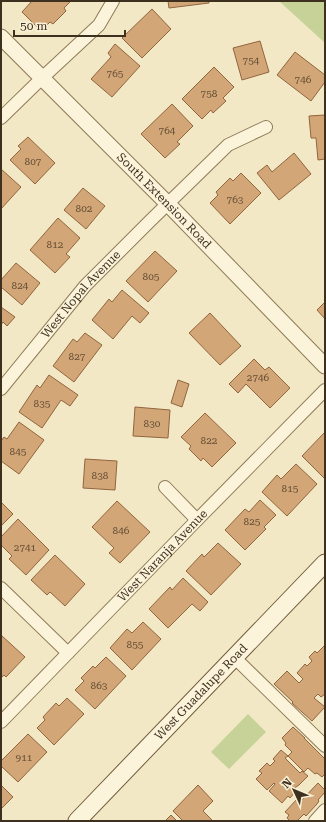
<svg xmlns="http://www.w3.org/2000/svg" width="326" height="822" viewBox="0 0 326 822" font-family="'Roboto Serif',serif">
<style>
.green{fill:#c6d298}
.building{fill:#d3a678;stroke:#91653d}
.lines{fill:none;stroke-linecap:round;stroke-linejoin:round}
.minor-casing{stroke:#8f7b59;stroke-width:14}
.tertiary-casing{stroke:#8f7b59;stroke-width:17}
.secondary-casing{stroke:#715b3c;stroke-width:19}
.minor{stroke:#fcf4da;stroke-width:12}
.tertiary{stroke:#fcf4da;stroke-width:15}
.secondary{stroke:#fcf4da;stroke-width:17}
.labels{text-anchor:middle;stroke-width:4;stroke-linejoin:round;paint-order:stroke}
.number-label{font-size:10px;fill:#634e34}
.street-label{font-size:12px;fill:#3e301e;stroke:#f9f1d6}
</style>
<rect width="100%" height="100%" fill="#f2e8c5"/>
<!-- green -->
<g class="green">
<path d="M279 1H325V43Z"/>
<path d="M248 714 266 732 229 769 211 752Z"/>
</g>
<!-- building -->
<g class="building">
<path d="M32 1H71L64 8 66 11 53 24 50 22 41 31 22 12Z"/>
<path d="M168 1H209V3L169 8Z"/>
<path d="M152 9 171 29 142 58 122 38Z"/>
<path d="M260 41 269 72 242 80 233 48Z"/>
<path d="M115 44 140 66 112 97 91 79 111 57 108 53Z"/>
<path d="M295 52 325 75V82L311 101 277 75Z"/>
<path d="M214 67 234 87 223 98 226 101 213 113 211 110 202 119 182 99Z"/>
<path d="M172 104 193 126 177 142 180 144 165 158 141 134Z"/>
<path d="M325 115V159L318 160 316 138H311L309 116Z"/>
<path d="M28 137 55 163 35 184 10 160 21 149 18 146Z"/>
<path d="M294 153 311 174 279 200 257 173 267 165 272 172Z"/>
<path d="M1 169 21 187 1 209Z"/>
<path d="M241 173 261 193 230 224 210 203 218 195 216 192 230 178 233 181Z"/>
<path d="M83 188 105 206 86 229 64 210Z"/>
<path d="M58 218 80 238 66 254 70 257 55 273 30 250Z"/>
<path d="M155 251 177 271 148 302 126 281Z"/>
<path d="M16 263 40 283 22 305 1 287V280Z"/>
<path d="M122 290 149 313 140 323 132 316 113 339 92 320 109 299 112 302Z"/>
<path d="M325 302V319L317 310Z"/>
<path d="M1 307 15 317 7 326 3 322 1 325Z"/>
<path d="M210 313 241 346 220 365 189 333Z"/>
<path d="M85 333 102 345 74 382 53 366 73 339 77 342Z"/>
<path d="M254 359 265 370 269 367 290 388 270 408 246 384 238 393 229 384Z"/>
<path d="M49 375 78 395 70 406 61 400 42 428 19 412 37 385 40 388Z"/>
<path d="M178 380 189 384 182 407 171 403Z"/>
<path d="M135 407 170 410 168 438 133 436Z"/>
<path d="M205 413 236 443 212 467 203 458 201 461 189 449 191 446 181 437Z"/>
<path d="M19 422 44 440 19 474 1 461V441L4 437 7 439Z"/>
<path d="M325 432V479L302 456Z"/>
<path d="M85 459 117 461 115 490 83 488Z"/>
<path d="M296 464 317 484 287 516 262 492 277 475 281 479Z"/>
<path d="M260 500 276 515 264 527 266 529 245 550 225 530 245 509 249 512Z"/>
<path d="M117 501 150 532 120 563 109 553 114 548 92 527Z"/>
<path d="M1 502 13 514 1 526Z"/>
<path d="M18 519 49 550 26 575 9 559 12 556 1 545V537Z"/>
<path d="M218 543 241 564 211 595 186 571 202 554 204 557Z"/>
<path d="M55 555 85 584 65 606 50 592 47 595 31 580Z"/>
<path d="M183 578 208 602 200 611 192 604 168 628 149 609 170 587 172 590Z"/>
<path d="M143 622 161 639 132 670 110 648 127 629 132 633Z"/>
<path d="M1 635 25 657 6 677 4 675 1 678Z"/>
<path d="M325 645V694L321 697 318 694 314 698 325 707 312 721 292 703 293 702 274 684 287 671 299 683 303 679 297 673 305 664 307 666 312 661 309 657 315 651 317 653Z"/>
<path d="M106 657 126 676 95 709 75 690 84 681 81 678 93 666 95 668Z"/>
<path d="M67 698 84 714 54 745 37 728 45 720 43 717 56 703 59 706Z"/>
<path d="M293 727 305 738H304L325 759V774L322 777 317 773 315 774 308 768 304 772 288 756 292 752 285 745 286 743 282 738Z"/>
<path d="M28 734 47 752 18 782 1 766V761Z"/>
<path d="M281 750 288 756 285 758 300 773 302 771 308 776 299 785 293 789 296 791 290 798 288 796 282 803 269 791 275 784 274 783 267 790 256 779 262 773 259 771 267 763 270 766 275 761 273 759Z"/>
<path d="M318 783 325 790V792L318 800 319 801 317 804 306 816 304 814 297 821H290L287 818 289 815 285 812 298 798 301 801Z"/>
<path d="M1 785 13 797 1 809Z"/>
<path d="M198 785 213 801 203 811 213 821H183L173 811Z"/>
<path d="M171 815 177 821H165Z"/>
</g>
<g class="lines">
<!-- minor casing -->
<g class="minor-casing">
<g id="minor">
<path d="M1 118 42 78 99 25 113 1"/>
<path id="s1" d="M1 389 85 286 150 221 228 145 266 127"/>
<path d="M165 487 197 520"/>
<path d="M1 588 68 653"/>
<path d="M235 658 325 746"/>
<path id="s2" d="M1 722 197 520 325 390"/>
<path d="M315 821 325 810"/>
</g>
</g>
<!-- tertiary casing -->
<g class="tertiary-casing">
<g id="tertiary">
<path id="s3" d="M1 37 168 204 325 366"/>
</g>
</g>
<!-- secondary casing -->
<g class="secondary-casing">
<g id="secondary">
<path id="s4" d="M77 821 325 563"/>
</g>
</g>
<!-- minor -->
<use href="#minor" class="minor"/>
<!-- tertiary -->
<use href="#tertiary" class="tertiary"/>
<!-- secondary -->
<use href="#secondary" class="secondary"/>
</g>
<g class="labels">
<!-- number labels -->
<g class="number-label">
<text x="251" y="64">754</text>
<text x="115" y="77">765</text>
<text x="303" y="83">746</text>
<text x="209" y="97">758</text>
<text x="167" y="134">764</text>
<text x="33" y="165">807</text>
<text x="235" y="203">763</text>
<text x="84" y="212">802</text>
<text x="55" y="248">812</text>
<text x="151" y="280">805</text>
<text x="20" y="289">824</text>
<text x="77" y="360">827</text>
<text x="258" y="381">2746</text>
<text x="42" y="407">835</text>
<text x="152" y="427">830</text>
<text x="209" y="444">822</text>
<text x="18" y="455">845</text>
<text x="100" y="479">838</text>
<text x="290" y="492">815</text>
<text x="252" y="525">825</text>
<text x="121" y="534">846</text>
<text x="25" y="551">2741</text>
<text x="135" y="648">855</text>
<text x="99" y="689">863</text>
<text x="24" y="761">911</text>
</g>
<!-- street labels -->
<g class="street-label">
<text dy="4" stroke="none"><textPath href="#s3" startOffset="231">South Extension Road</textPath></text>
<text dy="4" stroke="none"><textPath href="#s1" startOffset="124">West Nopal Avenue</textPath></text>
<text dy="4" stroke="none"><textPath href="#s2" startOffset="232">West Naranja Avenue</textPath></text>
<text dy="4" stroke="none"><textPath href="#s4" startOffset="179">West Guadalupe Road</textPath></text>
</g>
</g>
<!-- border -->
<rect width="326" height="822" fill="none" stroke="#3e301e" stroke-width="4"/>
<!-- north arrow -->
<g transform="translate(294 790) rotate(314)" stroke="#f9f1d6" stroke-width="3" paint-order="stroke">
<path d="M0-3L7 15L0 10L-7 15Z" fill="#3e301e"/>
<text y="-6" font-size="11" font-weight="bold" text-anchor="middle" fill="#3e301e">N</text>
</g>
<!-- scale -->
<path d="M14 30v6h111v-6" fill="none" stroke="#3e301e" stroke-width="2"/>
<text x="20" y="30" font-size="12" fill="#3e301e" stroke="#f9f1d6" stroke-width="3" paint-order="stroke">50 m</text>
</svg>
